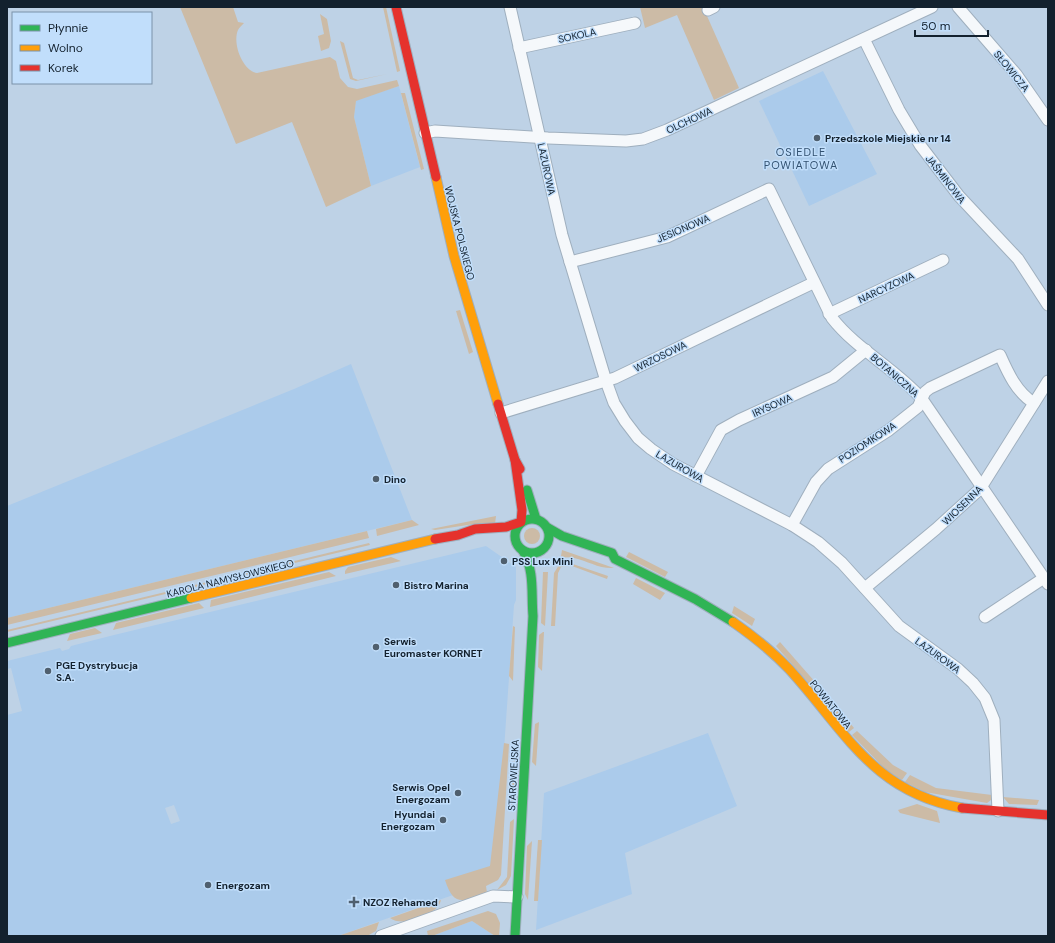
<svg xmlns="http://www.w3.org/2000/svg" width="1055" height="943" viewBox="0 0 1055 943" font-family="'DM Sans',sans-serif">
<style>
.built{fill:#abcbeb;fill-rule:evenodd}
.green{fill:#ccbba6}
.lines{fill:none;stroke-linecap:round;stroke-linejoin:round}
.street-casing{stroke:#9fafbe;stroke-width:13}
.fast-casing{stroke:#9fafbe;stroke-width:11}
.slow-casing{stroke:#9fafbe;stroke-width:11}
.jam-casing{stroke:#9fafbe;stroke-width:11}
.street{stroke:#f5f8fb;stroke-width:11}
.fast{stroke:#30b455;stroke-width:9}
.slow{stroke:#ff9f0a;stroke-width:9}
.jam{stroke:#e5322d;stroke-width:9}
.poi-dot{fill:#4f5f6e;stroke:#c1defb;stroke-width:1.5}
.labels{text-anchor:middle;stroke-width:3;stroke-linejoin:round;paint-order:stroke}
.street-label{font-size:10px;fill:#13212e;stroke:#c1defb}
.poi-label{font-size:10px;font-weight:bold;fill:#13212e;stroke:#c1defb;text-anchor:start}
.neighbourhood-label{font-size:11px;letter-spacing:1px;fill:#325170;stroke:#c1defb}
</style>
<rect width="100%" height="100%" fill="#bed2e6"/>
<!-- built -->
<g class="built">
<path d="M823 71 877 174 809 206 759 101Z"/>
<path d="M399 86 420 167 371 186 354 117 356 100Z"/>
<path d="M351 364 412 520 7 618V506L294 389Z"/>
<path d="M486 546 516 567V600L514 605 495 880 338 936H7V715L22 711 11 668 7 669V661L60 648 62 651 69 649 71 646 114 635ZM174 805 180 821 171 824 165 808Z"/>
<path d="M708 733 737 806 625 853 632 894 536 930 544 793Z"/>
<path d="M472 921 495 936H432Z"/>
</g>
<!-- green -->
<g class="green">
<path d="M180 7H233L238 22 244 23C242 25 239 28 238 30 232 44 243 71 257 73L330 57 336 61 340 78 348 87 357 89 397 80 399 86 356 101 354 117 371 186 326 207 292 122 236 144Z"/>
<path d="M383 7H386L400 71 397 72Z"/>
<path d="M640 7H703L739 88 714 100 677 15 645 28Z"/>
<path d="M320 14 327 19 331 41 329 48 321 51 318 36 324 34Z"/>
<path d="M340 41 344 43 353 78 358 80 387 74 356 81 350 79Z"/>
<path d="M401 93H405L424 169 421 170Z"/>
<path d="M460 310 473 352 469 354 456 311Z"/>
<path d="M496 516 495 524H474L435 530 431 529Z"/>
<path d="M412 520 419 525 377 536 376 529Z"/>
<circle cx="532" cy="536" r="8"/>
<path d="M367 531 369 538 7 625V618Z"/>
<path d="M369 543 370 545 7 632V630Z"/>
<path d="M562 550 614 568C599 569 588 561 574 558 569 557 565 558 561 556Z"/>
<path d="M629 552 668 572 665 577 626 557Z"/>
<path d="M391 557 401 561 345 574V571L348 567Z"/>
<path d="M567 562 608 576 607 579 572 566 561 567 558 573 555 626H551L554 573 559 565Z"/>
<path d="M329 572 336 576 210 607 211 600Z"/>
<path d="M543 572H548L545 626 541 623Z"/>
<path d="M636 578 665 593 660 600 633 584Z"/>
<path d="M199 603 204 608 113 630 116 623Z"/>
<path d="M734 606 755 619 752 626 732 613Z"/>
<path d="M513 626 515 627 513 681 509 676Z"/>
<path d="M95 628 102 633 67 641 70 634Z"/>
<path d="M543 632H544L542 671 538 667 539 635Z"/>
<path d="M780 642 816 683 812 687 776 646Z"/>
<path d="M821 688 854 728 849 732 816 692Z"/>
<path d="M539 722 536 766 532 762 535 724Z"/>
<path d="M857 731 893 765 907 773 902 780 886 770 852 735Z"/>
<path d="M504 743 509 744 501 875 498 880 486 886 487 893C463 901 454 908 445 880L490 866Z"/>
<path d="M515 748 518 754 513 809 511 805Z"/>
<path d="M910 775 936 788 992 795 991 800 987 803 925 792 905 782Z"/>
<path d="M1003 797 1039 800 1037 805 1009 804Z"/>
<path d="M917 804 937 811 940 823 900 813 898 810Z"/>
<path d="M514 819 511 876 506 885 497 890 507 877 510 822Z"/>
<path d="M538 840H542L538 901H534Z"/>
<path d="M532 841 528 900 525 894 527 846Z"/>
<path d="M441 900C438 915 402 928 390 918Z"/>
<path d="M488 911 496 914 500 923 499 936H495L472 921 432 936H428L427 931Z"/>
<path d="M379 922 376 931 367 936H338Z"/>
</g>
<g class="lines">
<!-- street casing -->
<g class="street-casing">
<g id="street">
<path d="M510 7 562 235 606 381 614 403 625 421 638 438 651 449 673 464 792 525 818 542 842 563 899 626 958 669 973 683 985 698 994 720 998 811"/>
<path d="M958 7 1016 74 1048 120"/>
<path d="M708 10 714 7"/>
<path d="M864 39 899 110 920 145 959 196 1018 259 1048 305"/>
<path d="M519 48 635 23"/>
<path d="M425 133 435 131 548 138 626 141 643 139 667 130 932 7"/>
<path d="M570 262 667 237 769 189 832 318C857 350 896 369 922 399L1048 584"/>
<path d="M829 314 943 260"/>
<path d="M501 413 615 378 813 283"/>
<path d="M696 476 721 430 739 420 833 377 866 350"/>
<path d="M792 525 816 482 828 469 889 430 918 407 925 392 930 388 1000 355C1008 373 1017 393 1034 403"/>
<path d="M865 588 936 529 980 489 1048 381"/>
<path d="M985 617 1044 578"/>
<path d="M381 936 493 896 517 897"/>
</g>
</g>
<!-- fast casing -->
<g class="fast-casing">
<g id="fast">
<path d="M527 490 536 519"/>
<circle cx="532" cy="536" r="17"/>
<path d="M548 528 562 536 612 553 615 559 695 599 733 622"/>
<path d="M7 643 191 598"/>
<path d="M515 936 533 616C531 594 535 571 523 551"/>
</g>
</g>
<!-- slow casing -->
<g class="slow-casing">
<g id="slow">
<path d="M436 177 454 256 498 404"/>
<path d="M191 598 435 539"/>
<path d="M733 622C753 636 772 651 789 669 845 730 872 792 962 808"/>
</g>
</g>
<!-- jam casing -->
<g class="jam-casing">
<g id="jam">
<path d="M396 7 436 177"/>
<path d="M498 404 515 460 520 469"/>
<path d="M435 539 458 535 475 529 506 527 521 522 522 510 515 460"/>
<path d="M962 808 1048 815"/>
</g>
</g>
<!-- street -->
<use href="#street" class="street"/>
<!-- fast -->
<use href="#fast" class="fast"/>
<!-- slow -->
<use href="#slow" class="slow"/>
<!-- jam -->
<use href="#jam" class="jam"/>
</g>
<!-- markers -->
<g class="poi-dot">
<circle cx="817" cy="138" r="4"/>
<circle cx="376" cy="479" r="4"/>
<circle cx="504" cy="561" r="4"/>
<circle cx="396" cy="585" r="4"/>
<circle cx="376" cy="647" r="4"/>
<circle cx="48" cy="671" r="4"/>
<circle cx="458" cy="793" r="4"/>
<circle cx="443" cy="820" r="4"/>
<circle cx="208" cy="885" r="4"/>
<path d="M352 896h4v4h4v4h-4v4h-4v-4h-4v-4h4z"/>
</g>
<g class="labels">
<!-- street labels -->
<g class="street-label">
<text transform="translate(577 35) rotate(-12)" y="4">SOKOLA</text>
<text transform="translate(1012 71) rotate(51)" y="4">SŁOWICZA</text>
<text transform="translate(689 120) rotate(-25)" y="4">OLCHOWA</text>
<text transform="translate(547 169) rotate(78)" y="4">LAZUROWA</text>
<text transform="translate(946 179) rotate(52)" y="4">JAŚMINOWA</text>
<text transform="translate(683 228) rotate(-23)" y="4">JESIONOWA</text>
<text transform="translate(460 233) rotate(76)" y="4">WOJSKA POLSKIEGO</text>
<text transform="translate(886 287) rotate(-25)" y="4">NARCYZOWA</text>
<text transform="translate(660 356) rotate(-26)" y="4">WRZOSOWA</text>
<text transform="translate(895 375) rotate(41)" y="4">BOTANICZNA</text>
<text transform="translate(772 405) rotate(-24)" y="4">IRYSOWA</text>
<text transform="translate(867 442) rotate(-33)" y="4">POZIOMKOWA</text>
<text transform="translate(680 466) rotate(30)" y="4">LAZUROWA</text>
<text transform="translate(962 505) rotate(-44)" y="4">WIOSENNA</text>
<text transform="translate(230 578) rotate(-14)" y="4">KAROLA NAMYSŁOWSKIEGO</text>
<text transform="translate(938 655) rotate(36)" y="4">LAZUROWA</text>
<text transform="translate(831 704) rotate(51)" y="4">POWIATOWA</text>
<text transform="translate(513 775) rotate(-87)" y="4">STAROWIEJSKA</text>
</g>
<!-- poi labels -->
<g class="poi-label">
<text x="825" y="142">Przedszkole Miejskie nr 14</text>
<text x="384" y="483">Dino</text>
<text x="512" y="565">PSS Lux Mini</text>
<text x="404" y="589">Bistro Marina</text>
<text x="384" y="645">Serwis<tspan x="384" dy="12">Euromaster KORNET</tspan></text>
<text x="56" y="669">PGE Dystrybucja<tspan x="56" dy="12">S.A.</tspan></text>
<text x="450" y="791" text-anchor="end">Serwis Opel<tspan x="450" dy="12">Energozam</tspan></text>
<text x="435" y="818" text-anchor="end">Hyundai<tspan x="435" dy="12">Energozam</tspan></text>
<text x="216" y="889">Energozam</text>
<text x="363" y="906">NZOZ Rehamed</text>
</g>
<!-- neighbourhood labels -->
<g class="neighbourhood-label">
<text x="801" y="156">OSIEDLE<tspan x="801" dy="13">POWIATOWA</tspan></text>
</g>
</g>
<!-- border -->
<rect width="1055" height="943" fill="none" stroke="#13212e" stroke-width="16"/>
<!-- legend -->
<rect x="12" y="12" width="140" height="72" fill="#c1defb" stroke="#7b92a9"/>
<rect x="20" y="25" width="20" height="6" fill="#30b455" stroke="#7b92a9"/>
<text x="48" y="32" font-size="12" fill="#13212e">Płynnie</text>
<rect x="20" y="45" width="20" height="6" fill="#ff9f0a" stroke="#7b92a9"/>
<text x="48" y="52" font-size="12" fill="#13212e">Wolno</text>
<rect x="20" y="65" width="20" height="6" fill="#e5322d" stroke="#7b92a9"/>
<text x="48" y="72" font-size="12" fill="#13212e">Korek</text>
<!-- scale -->
<path d="M915 30v6h73v-6" fill="none" stroke="#13212e" stroke-width="2"/>
<text x="921" y="30" font-size="12" fill="#13212e" stroke="#c1defb" stroke-width="3" paint-order="stroke">50 m</text>
</svg>
